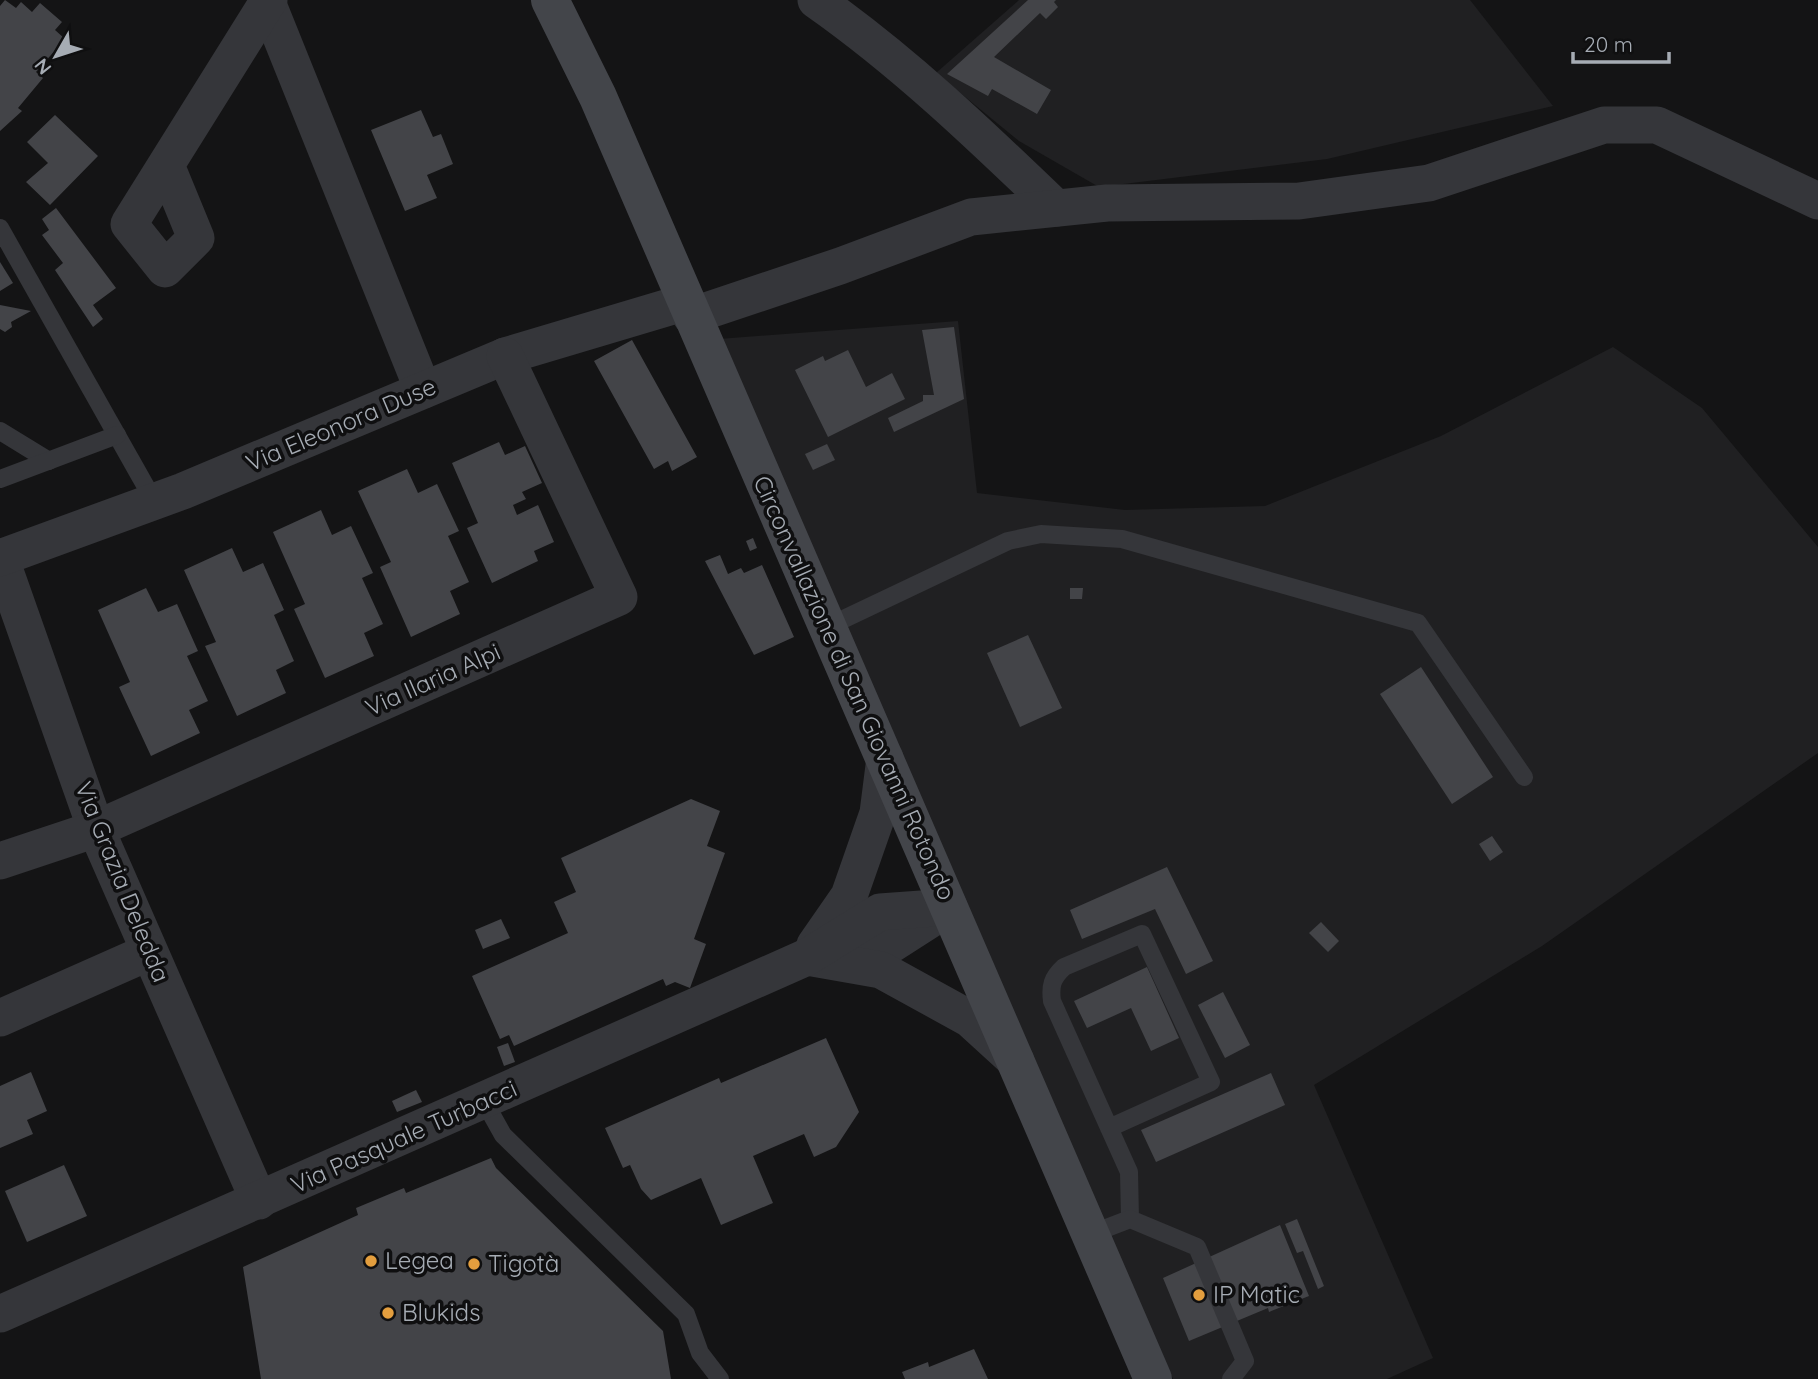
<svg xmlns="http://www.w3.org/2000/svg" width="1818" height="1379" viewBox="0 0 1818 1379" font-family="Quicksand,sans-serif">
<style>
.built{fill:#202022}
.building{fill:#434448}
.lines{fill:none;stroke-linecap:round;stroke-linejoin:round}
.lane{stroke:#35363a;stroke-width:18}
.street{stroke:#35363a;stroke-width:37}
.secondary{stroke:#43454a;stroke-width:38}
.poi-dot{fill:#e39e3e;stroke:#0f0f10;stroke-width:2.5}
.labels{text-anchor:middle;stroke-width:7;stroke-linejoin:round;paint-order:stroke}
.street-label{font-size:24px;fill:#a6acb4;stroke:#0f0f10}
.poi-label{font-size:24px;fill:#a6acb4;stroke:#0f0f10;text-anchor:start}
</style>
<rect width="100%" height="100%" fill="#141415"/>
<!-- built -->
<g class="built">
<path d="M1019 0H1470L1553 106 1327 159 1099 187 1019 141 936 73Z"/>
<path d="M958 321 977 493 1125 510 1265 506 1441 436 1613 347 1702 408 1818 547V753L1542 946 1314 1085 1433 1358 1387 1379H1173L719 339Z"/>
</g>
<!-- building -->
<g class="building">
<path d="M5 0 16 8 21 2 32 12 40 3 62 22 55 30 65 39 36 72 43 78 18 108 22 111 0 131V6Z"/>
<path d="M1028 0H1056L1054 2 1058 7 1046 19 1040 13 994 57 1051 90 1037 114 992 89 988 96 947 74Z"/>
<path d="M421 110 433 137 441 134 453 164 427 175 437 198 405 211 371 130Z"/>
<path d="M55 115 98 156 50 205 26 182 48 163 27 142Z"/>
<path d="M56 208 116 288 93 305 103 319 93 327 55 270 63 263 42 235 49 230 42 219Z"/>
<path d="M0 262 13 283 0 291Z"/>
<path d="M0 305 31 311 11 322 12 327 5 332 0 329Z"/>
<path d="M954 327 964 399 894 432 888 418 923 401V395H934L922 330Z"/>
<path d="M632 340 697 457 672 471 668 461 654 469 594 361Z"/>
<path d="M848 350 866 387 892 373 905 399 828 437 795 370 823 356 825 361Z"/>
<path d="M499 442 505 455 525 446 542 483 522 492 526 499 513 505 517 515 538 505 554 542 534 551 538 561 492 583 467 528 478 523 452 463Z"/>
<path d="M827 444 835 460 813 470 805 454Z"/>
<path d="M407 469 418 493 437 484 459 531 448 536 469 582 450 591 460 614 411 637 380 567 391 562 358 491Z"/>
<path d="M321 510 332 535 351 526 373 573 362 578 383 624 364 633 374 656 325 678 294 609 305 604 273 532Z"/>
<path d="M753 538 757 548 750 551 746 541Z"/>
<path d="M232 548 243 572 263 563 284 610 274 615 294 661 276 670 286 693 237 716 205 646 216 642 184 570Z"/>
<path d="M720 555 728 574 741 568 744 573 762 565 794 637 754 655 705 561Z"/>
<path d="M146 588 158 612 177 604 198 651 187 656 208 701 189 710 200 733 151 756 119 687 130 682 98 610Z"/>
<path d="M1070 588H1083L1082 599H1070Z"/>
<path d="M1028 635 1062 708 1020 727 987 653Z"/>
<path d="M1421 667 1493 777 1452 804 1380 694Z"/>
<path d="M691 799 720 811 707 846 725 853 694 939 706 944 690 988 675 982 666 986 663 979 514 1046 509 1035 500 1039 472 976 568 933 554 902 576 892 561 858Z"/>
<path d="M1492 836 1503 852 1490 861 1479 844Z"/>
<path d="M1167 867 1213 961 1186 974 1155 909 1082 939 1070 910Z"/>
<path d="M501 919 510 938 483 949 475 930Z"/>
<path d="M1321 922 1339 941 1328 952 1309 933Z"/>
<path d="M1147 967 1179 1038 1151 1051 1131 1008 1087 1028 1074 1001Z"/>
<path d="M1223 992 1250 1045 1225 1058 1198 1005Z"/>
<path d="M826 1038 859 1112 836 1147 814 1157 804 1134 753 1156 773 1203 721 1225 701 1178 651 1200 641 1189 630 1165 623 1168 605 1128 719 1078 721 1083Z"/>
<path d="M508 1043 515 1062 504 1066 497 1047Z"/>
<path d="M31 1072 47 1111 27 1120 33 1134 0 1148V1086Z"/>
<path d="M1271 1073 1285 1105 1156 1162 1141 1130Z"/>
<path d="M416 1090 422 1102 397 1112 392 1101Z"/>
<path d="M491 1158 496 1168 663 1331 671 1379H261L243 1267 358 1215 356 1208 404 1188 406 1193Z"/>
<path d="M64 1165 87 1216 27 1242 5 1191Z"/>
<path d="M1297 1219 1324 1286 1318 1289 1303 1251 1297 1253 1285 1224Z"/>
<path d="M1280 1225 1309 1296 1269 1312 1268 1308 1189 1341 1163 1278Z"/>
<path d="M974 1349 988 1379H905L902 1372 928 1362 929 1367Z"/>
</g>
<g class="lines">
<!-- lane -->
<g class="lane">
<path d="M0 228 154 501"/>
<path d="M0 431 49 461"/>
<path d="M0 479 117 435"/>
<path d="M827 627 1008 541 1041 534 1122 539 1418 623 1524 777"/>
<path d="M484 1101 503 1135 686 1314 700 1353 720 1379"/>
<path d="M1109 1128 1211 1082 1142 934 1064 967C1052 978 1050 986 1052 1001L1129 1172 1130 1219"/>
<path d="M1091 1234 1130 1219 1197 1247 1245 1361 1231 1379"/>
</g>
<!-- street -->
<g class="street">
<path d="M816 0C903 61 980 135 1056 208"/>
<path d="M267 2 423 390"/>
<path d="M166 165 196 238 165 269 129 224 269 0"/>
<path d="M691 316 840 266 971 217 1107 203 1299 201 1429 183 1604 125H1657L1818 201"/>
<path d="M0 557 96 829 259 1201"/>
<path d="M0 558 183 491 505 356 686 302"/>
<path d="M0 861 96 829 619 597 505 356"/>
<path d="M815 945 849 896 878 813 885 758"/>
<path d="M836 953 892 944 945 910"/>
<path d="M807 957 881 970 970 1019 1016 1061"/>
<path d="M0 1018 149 952"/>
<path d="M0 1314 807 957 880 912 949 907"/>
</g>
<!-- secondary -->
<path class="secondary" d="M550 0 598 97 1153 1379"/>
</g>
<!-- markers -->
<g class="poi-dot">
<circle cx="371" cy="1261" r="7"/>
<circle cx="474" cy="1264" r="7"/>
<circle cx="1199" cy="1295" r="7"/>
<circle cx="388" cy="1313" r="7"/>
</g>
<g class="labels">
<!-- street labels -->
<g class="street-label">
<text transform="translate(341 425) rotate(-23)" y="8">Via Eleonora Duse</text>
<text transform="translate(433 680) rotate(-24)" y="8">Via Ilaria Alpi</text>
<text transform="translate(854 688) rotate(66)" y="8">Circonvallazione di San Giovanni Rotondo</text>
<text transform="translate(122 882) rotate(68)" y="8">Via Grazia Deledda</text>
<text transform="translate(404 1137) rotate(-24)" y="8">Via Pasquale Turbacci</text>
</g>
<!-- poi labels -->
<g class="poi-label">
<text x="385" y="1269">Legea</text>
<text x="488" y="1272">Tigotà</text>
<text x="1213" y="1303">IP Matic</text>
<text x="402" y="1321">Blukids</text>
</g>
</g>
<!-- north arrow -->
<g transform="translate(56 56) rotate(231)" stroke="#0f0f10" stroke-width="5" paint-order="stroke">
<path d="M0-5L12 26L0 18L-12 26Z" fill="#a6acb4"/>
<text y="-10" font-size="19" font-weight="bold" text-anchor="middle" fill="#a6acb4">N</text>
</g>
<!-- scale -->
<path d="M1573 52v10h96v-10" fill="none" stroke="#a6acb4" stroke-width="3.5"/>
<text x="1584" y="52" font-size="21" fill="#a6acb4" stroke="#0f0f10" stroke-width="5" paint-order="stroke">20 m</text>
</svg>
